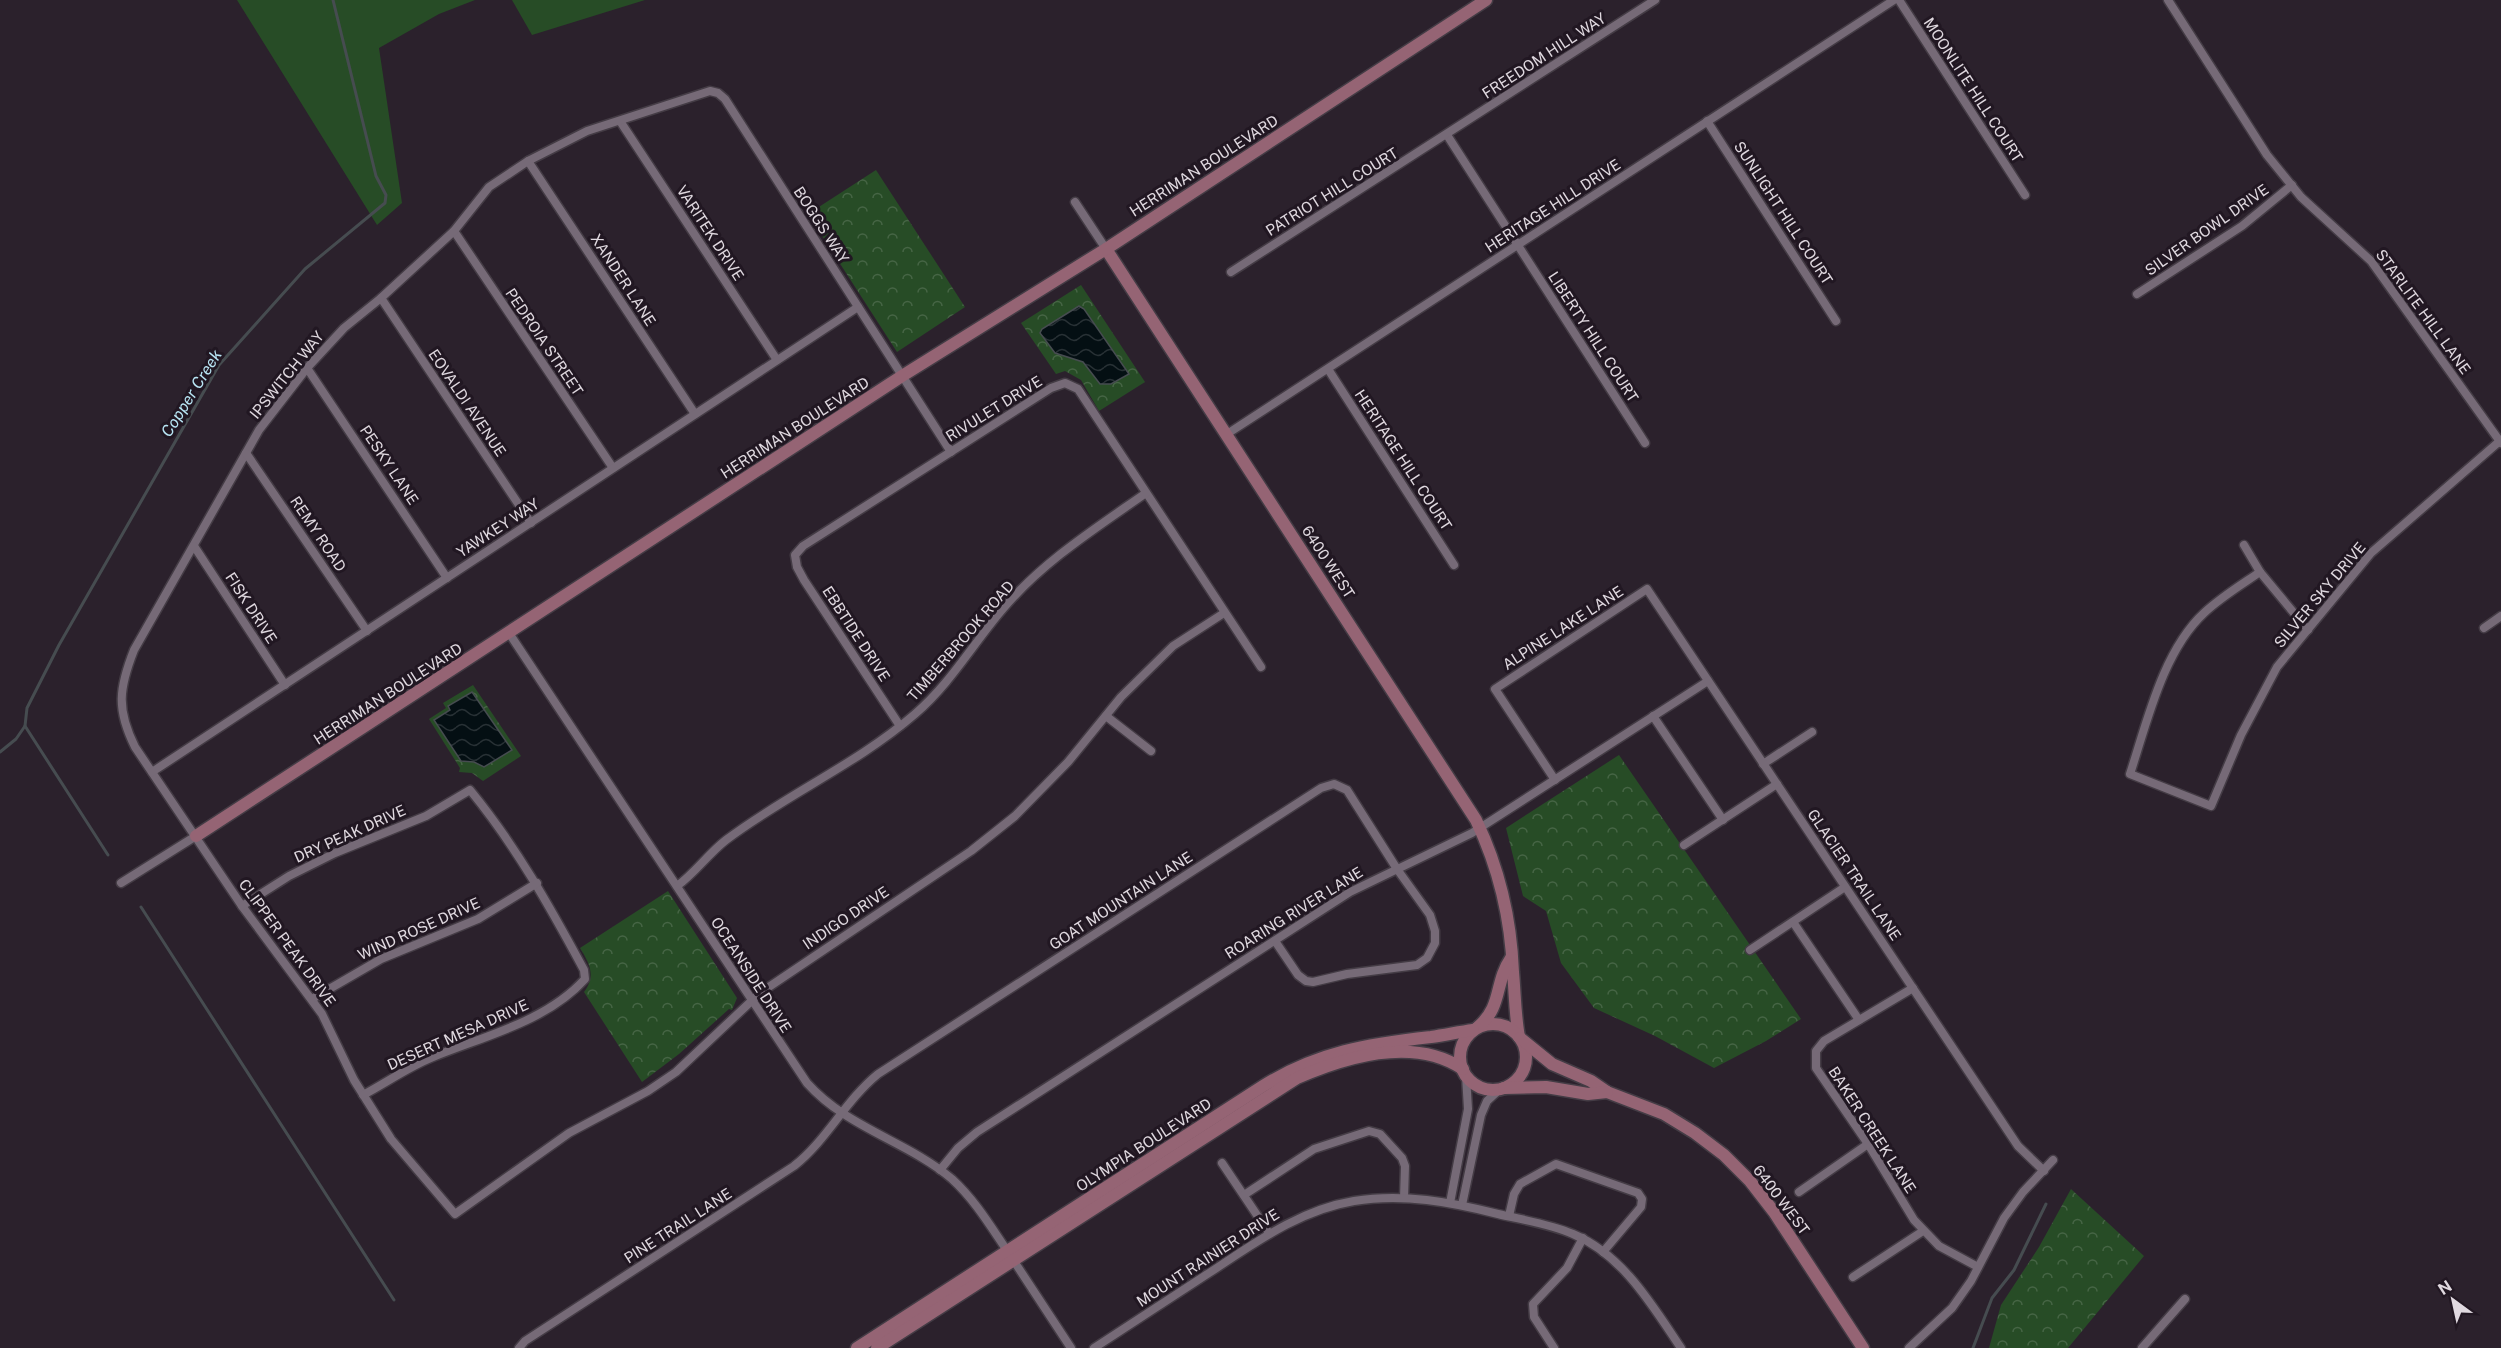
<svg xmlns="http://www.w3.org/2000/svg" width="2501" height="1348" viewBox="0 0 2501 1348" font-family="'Public Sans',sans-serif">
<style>
.grass{fill:#274c26}
.forest{fill:url(#forest-crowns)}
.water{fill:url(#water-waves);stroke:#464c50;stroke-width:1.5}
.lines{fill:none;stroke-linecap:round;stroke-linejoin:round}
.stream{stroke:#464c50;stroke-width:3}
.street-casing{stroke:#443c45;stroke-width:11}
.secondary-casing{stroke:#443c45;stroke-width:15}
.street{stroke:#766a77;stroke-width:8}
.secondary{stroke:#956474;stroke-width:12}
.labels{text-anchor:middle;stroke-width:6;stroke-linejoin:round;paint-order:stroke}
.street-label{font-size:15px;fill:#e0d9e0;stroke:#211722}
.water-label{font-size:16px;font-style:italic;fill:#b8e5f4;stroke:#211722}
</style>
<defs>
<pattern id="forest-crowns" width="20" height="18" patternUnits="userSpaceOnUse" patternTransform="scale(1.5)"><rect width="20" height="18" fill="#274c26"/><path d="M2 6a3 3 0 1 1 6 0M12 15a3 3 0 1 1 6 0" fill="none" stroke="#466545"/></pattern>
<pattern id="water-waves" width="16" height="10" patternUnits="userSpaceOnUse" patternTransform="scale(1.5)"><rect width="16" height="10" fill="#040f13"/><path d="M0 5q4-4 8 0t8 0" fill="none" stroke="#283135"/></pattern>
</defs>
<rect width="100%" height="100%" fill="#2b212c"/>
<!-- grass -->
<g class="grass">
<path d="M237 0H475L439 14 379 48 402 203 377 225Z"/>
<path d="M512 0H645L532 35Z"/>
</g>
<!-- forest -->
<g class="forest">
<path d="M876 170 965 307 897 352 808 214Z"/>
<path d="M1081 285 1145 382 1099 411 1081 380 1065 371 1056 374 1021 323Z"/>
<path d="M473 685 521 756 483 781 472 773 459 772 460 768 429 719 446 708 443 703Z"/>
<path d="M1619 755 1801 1019 1766 1041 1714 1068 1655 1036 1594 1008 1561 963 1546 911 1523 896 1506 828Z"/>
<path d="M668 891 737 998 732 1010 729 1009 679 1054 642 1082 584 992C596 976 590 964 580 948Z"/>
<path d="M2071 1189 2144 1256 2068 1348H1989L2001 1305 2039 1247Z"/>
</g>
<!-- water -->
<g class="water">
<path d="M1079 306 1084 309 1129 374 1111 384H1100L1083 362 1055 353 1040 333 1042 329Z"/>
<path d="M472 692 512 750 484 767 474 762 461 761 434 720 450 710 448 706Z"/>
</g>
<g class="lines">
<!-- stream -->
<g class="stream">
<path d="M25 726 108 855"/>
<path d="M0 752 16 739 25 726 27 708 59 645 219 365 305 269 385 203 386 195 376 176 333 0"/>
<path d="M141 907 394 1300"/>
<path d="M1973 1348 1992 1298 2014 1270 2046 1204"/>
</g>
<!-- street casing -->
<g class="street-casing">
<g id="street">
<path d="M1899 0 2025 195"/>
<path d="M2168 0 2267 155 2301 197 2371 261 2501 443"/>
<path d="M620 121 777 360"/>
<path d="M1707 121 1836 321"/>
<path d="M1447 135 1645 443"/>
<path d="M528 161 695 414"/>
<path d="M1075 202 1106 249"/>
<path d="M454 231 613 468"/>
<path d="M1231 272 1655 0"/>
<path d="M2137 294 2242 226 2292 185"/>
<path d="M381 298 531 523"/>
<path d="M307 368 447 578"/>
<path d="M1328 369 1454 565"/>
<path d="M1227 434 1894 0"/>
<path d="M951 452 725 99 718 93 710 91 587 131 528 161 489 187 454 231 381 298 344 328 307 368 259 430 134 650C119 688 116 709 135 747L242 906 322 1014 354 1080 391 1139 455 1214 569 1133 648 1091 676 1072 760 993 971 851 1015 816 1068 762 1121 697 1173 646 1224 613"/>
<path d="M246 453 367 631"/>
<path d="M2244 545 2260 572 2308 630"/>
<path d="M194 546 285 685"/>
<path d="M2260 572C2241 585 2221 597 2204 613 2163 651 2147 722 2130 774L2211 806 2241 735 2277 667 2371 553 2501 440"/>
<path d="M2484 628 2501 616"/>
<path d="M509 633 807 1083C847 1128 907 1141 952 1179 975 1200 991 1227 1008 1252 1029 1284 1050 1316 1071 1348"/>
<path d="M1106 716 1151 751"/>
<path d="M1653 716 1723 820"/>
<path d="M900 726 804 580 797 567 795 555 803 546 1051 388 1065 383 1078 389 1261 667"/>
<path d="M1763 764 1812 732"/>
<path d="M152 772 858 307"/>
<path d="M1555 780 1495 689 1647 589 2018 1146 2044 1171"/>
<path d="M1684 845 1777 784"/>
<path d="M121 883 196 836"/>
<path d="M677 886C695 873 708 854 726 840 787 794 857 764 915 714 950 684 973 644 1002 610 1042 562 1096 528 1146 493"/>
<path d="M242 906 289 876 335 853 426 816 470 790C516 846 550 907 584 970L585 979C546 1022 484 1036 433 1057 408 1067 386 1083 363 1095"/>
<path d="M1793 922 1859 1020"/>
<path d="M1750 950 1845 887"/>
<path d="M1913 988 1824 1041 1816 1051V1068L1868 1144 1914 1220 1939 1246 1978 1267"/>
<path d="M312 999 381 959 478 919 537 883"/>
<path d="M1222 1163 1269 1233"/>
<path d="M940 1170 958 1148 977 1132 1350 892 1472 833 1708 681"/>
<path d="M1799 1192 1868 1144"/>
<path d="M1244 1195 1314 1149 1369 1131 1380 1134 1402 1158 1405 1166 1404 1198"/>
<path d="M1450 1203 1468 1109 1466 1076"/>
<path d="M1462 1205 1481 1115 1487 1101 1500 1089"/>
<path d="M1509 1216 1514 1194 1520 1184 1556 1164 1638 1193 1642 1199 1641 1207 1603 1252"/>
<path d="M1853 1277 1923 1231"/>
<path d="M519 1348 525 1341 794 1166C827 1140 845 1101 878 1074L1321 788 1334 784 1347 790 1397 869 1430 915 1435 931V943L1427 958 1417 965 1347 974 1313 982 1306 981 1298 975 1275 941"/>
<path d="M1094 1348C1132 1323 1171 1298 1209 1273 1255 1243 1299 1210 1354 1201 1403 1193 1451 1202 1498 1214 1523 1220 1550 1224 1573 1234 1623 1255 1652 1305 1681 1348"/>
<path d="M1554 1348 1534 1317 1533 1304 1567 1268 1583 1238"/>
<path d="M1909 1348 1952 1308 1971 1281 2004 1218 2023 1192 2053 1160"/>
<path d="M2142 1348 2185 1299"/>
</g>
</g>
<!-- secondary casing -->
<g class="secondary-casing">
<g id="secondary">
<path d="M1106 249 1476 820C1499 868 1511 919 1513 972 1515 994 1515 1015 1519 1037"/>
<path d="M196 836 902 376 1106 249 1486 0"/>
<circle cx="1493" cy="1057" r="33"/>
<path d="M1478 1027C1503 1006 1494 983 1511 958"/>
<path d="M1520 1038 1552 1064 1591 1081 1607 1092 1664 1114 1695 1133 1724 1155 1750 1181 1774 1212 1863 1348"/>
<path d="M1504 1088 1546 1087 1588 1094 1607 1092"/>
<path d="M857 1348 1263 1086C1318 1052 1368 1044 1431 1037 1445 1035 1459 1032 1473 1030"/>
<path d="M877 1348 1297 1078C1347 1056 1414 1036 1463 1069"/>
</g>
</g>
<!-- street -->
<use href="#street" class="street"/>
<!-- secondary -->
<use href="#secondary" class="secondary"/>
</g>
<g class="labels">
<!-- street labels -->
<g class="street-label">
<text transform="translate(1544 56) rotate(-33)" y="5">FREEDOM HILL WAY</text>
<text transform="translate(1973 90) rotate(57)" y="5">MOONLITE HILL COURT</text>
<text transform="translate(1204 166) rotate(-33)" y="5">HERRIMAN BOULEVARD</text>
<text transform="translate(1332 192) rotate(-32)" y="5">PATRIOT HILL COURT</text>
<text transform="translate(1553 206) rotate(-33)" y="5">HERITAGE HILL DRIVE</text>
<text transform="translate(1783 213) rotate(57)" y="5">SUNLIGHT HILL COURT</text>
<text transform="translate(821 225) rotate(57)" y="5">BOGGS WAY</text>
<text transform="translate(2207 230) rotate(-35)" y="5">SILVER BOWL DRIVE</text>
<text transform="translate(710 233) rotate(57)" y="5">VARITEK DRIVE</text>
<text transform="translate(623 280) rotate(57)" y="5">XANDER LANE</text>
<text transform="translate(2423 312) rotate(54)" y="5">STARLITE HILL LANE</text>
<text transform="translate(1593 337) rotate(57)" y="5">LIBERTY HILL COURT</text>
<text transform="translate(544 342) rotate(56)" y="5">PEDROIA STREET</text>
<text transform="translate(287 375) rotate(-51)" y="5">IPSWITCH WAY</text>
<text transform="translate(467 403) rotate(56)" y="5">EOVALDI AVENUE</text>
<text transform="translate(994 409) rotate(-32)" y="5">RIVULET DRIVE</text>
<text transform="translate(795 428) rotate(-33)" y="5">HERRIMAN BOULEVARD</text>
<text transform="translate(1403 460) rotate(57)" y="5">HERITAGE HILL COURT</text>
<text transform="translate(389 465) rotate(56)" y="5">PESKY LANE</text>
<text transform="translate(498 528) rotate(-33)" y="5">YAWKEY WAY</text>
<text transform="translate(318 534) rotate(56)" y="5">REMY ROAD</text>
<text transform="translate(1328 562) rotate(57)" y="5">6400 WEST</text>
<text transform="translate(2320 595) rotate(-50)" y="5">SILVER SKY DRIVE</text>
<text transform="translate(251 608) rotate(57)" y="5">FISK DRIVE</text>
<text transform="translate(1563 628) rotate(-33)" y="5">ALPINE LAKE LANE</text>
<text transform="translate(856 634) rotate(57)" y="5">EBBTIDE DRIVE</text>
<text transform="translate(961 641) rotate(-49)" y="5">TIMBERBROOK ROAD</text>
<text transform="translate(388 694) rotate(-33)" y="5">HERRIMAN BOULEVARD</text>
<text transform="translate(350 834) rotate(-24)" y="5">DRY PEAK DRIVE</text>
<text transform="translate(1854 875) rotate(56)" y="5">GLACIER TRAIL LANE</text>
<text transform="translate(1121 901) rotate(-33)" y="5">GOAT MOUNTAIN LANE</text>
<text transform="translate(1294 913) rotate(-32)" y="5">ROARING RIVER LANE</text>
<text transform="translate(846 918) rotate(-34)" y="5">INDIGO DRIVE</text>
<text transform="translate(419 929) rotate(-24)" y="5">WIND ROSE DRIVE</text>
<text transform="translate(287 943) rotate(54)" y="5">CLIPPER PEAK DRIVE</text>
<text transform="translate(751 975) rotate(57)" y="5">OCEANSIDE DRIVE</text>
<text transform="translate(458 1035) rotate(-24)" y="5">DESERT MESA DRIVE</text>
<text transform="translate(1872 1130) rotate(57)" y="5">BAKER CREEK LANE</text>
<text transform="translate(1144 1145) rotate(-33)" y="5">OLYMPIA BOULEVARD</text>
<text transform="translate(1781 1200) rotate(53)" y="5">6400 WEST</text>
<text transform="translate(678 1226) rotate(-33)" y="5">PINE TRAIL LANE</text>
<text transform="translate(1208 1258) rotate(-33)" y="5">MOUNT RAINIER DRIVE</text>
</g>
<!-- water labels -->
<g class="water-label">
<text transform="translate(191 393) rotate(-58)" y="6">Copper Creek</text>
</g>
</g>
<!-- north arrow -->
<g transform="translate(2453 1300) rotate(327)" stroke="#211722" stroke-width="4.5" paint-order="stroke">
<path d="M0-4.5L10 22L0 15L-10 22Z" fill="#e0d9e0"/>
<text y="-9" font-size="16" font-weight="bold" text-anchor="middle" fill="#e0d9e0">N</text>
</g>
</svg>
